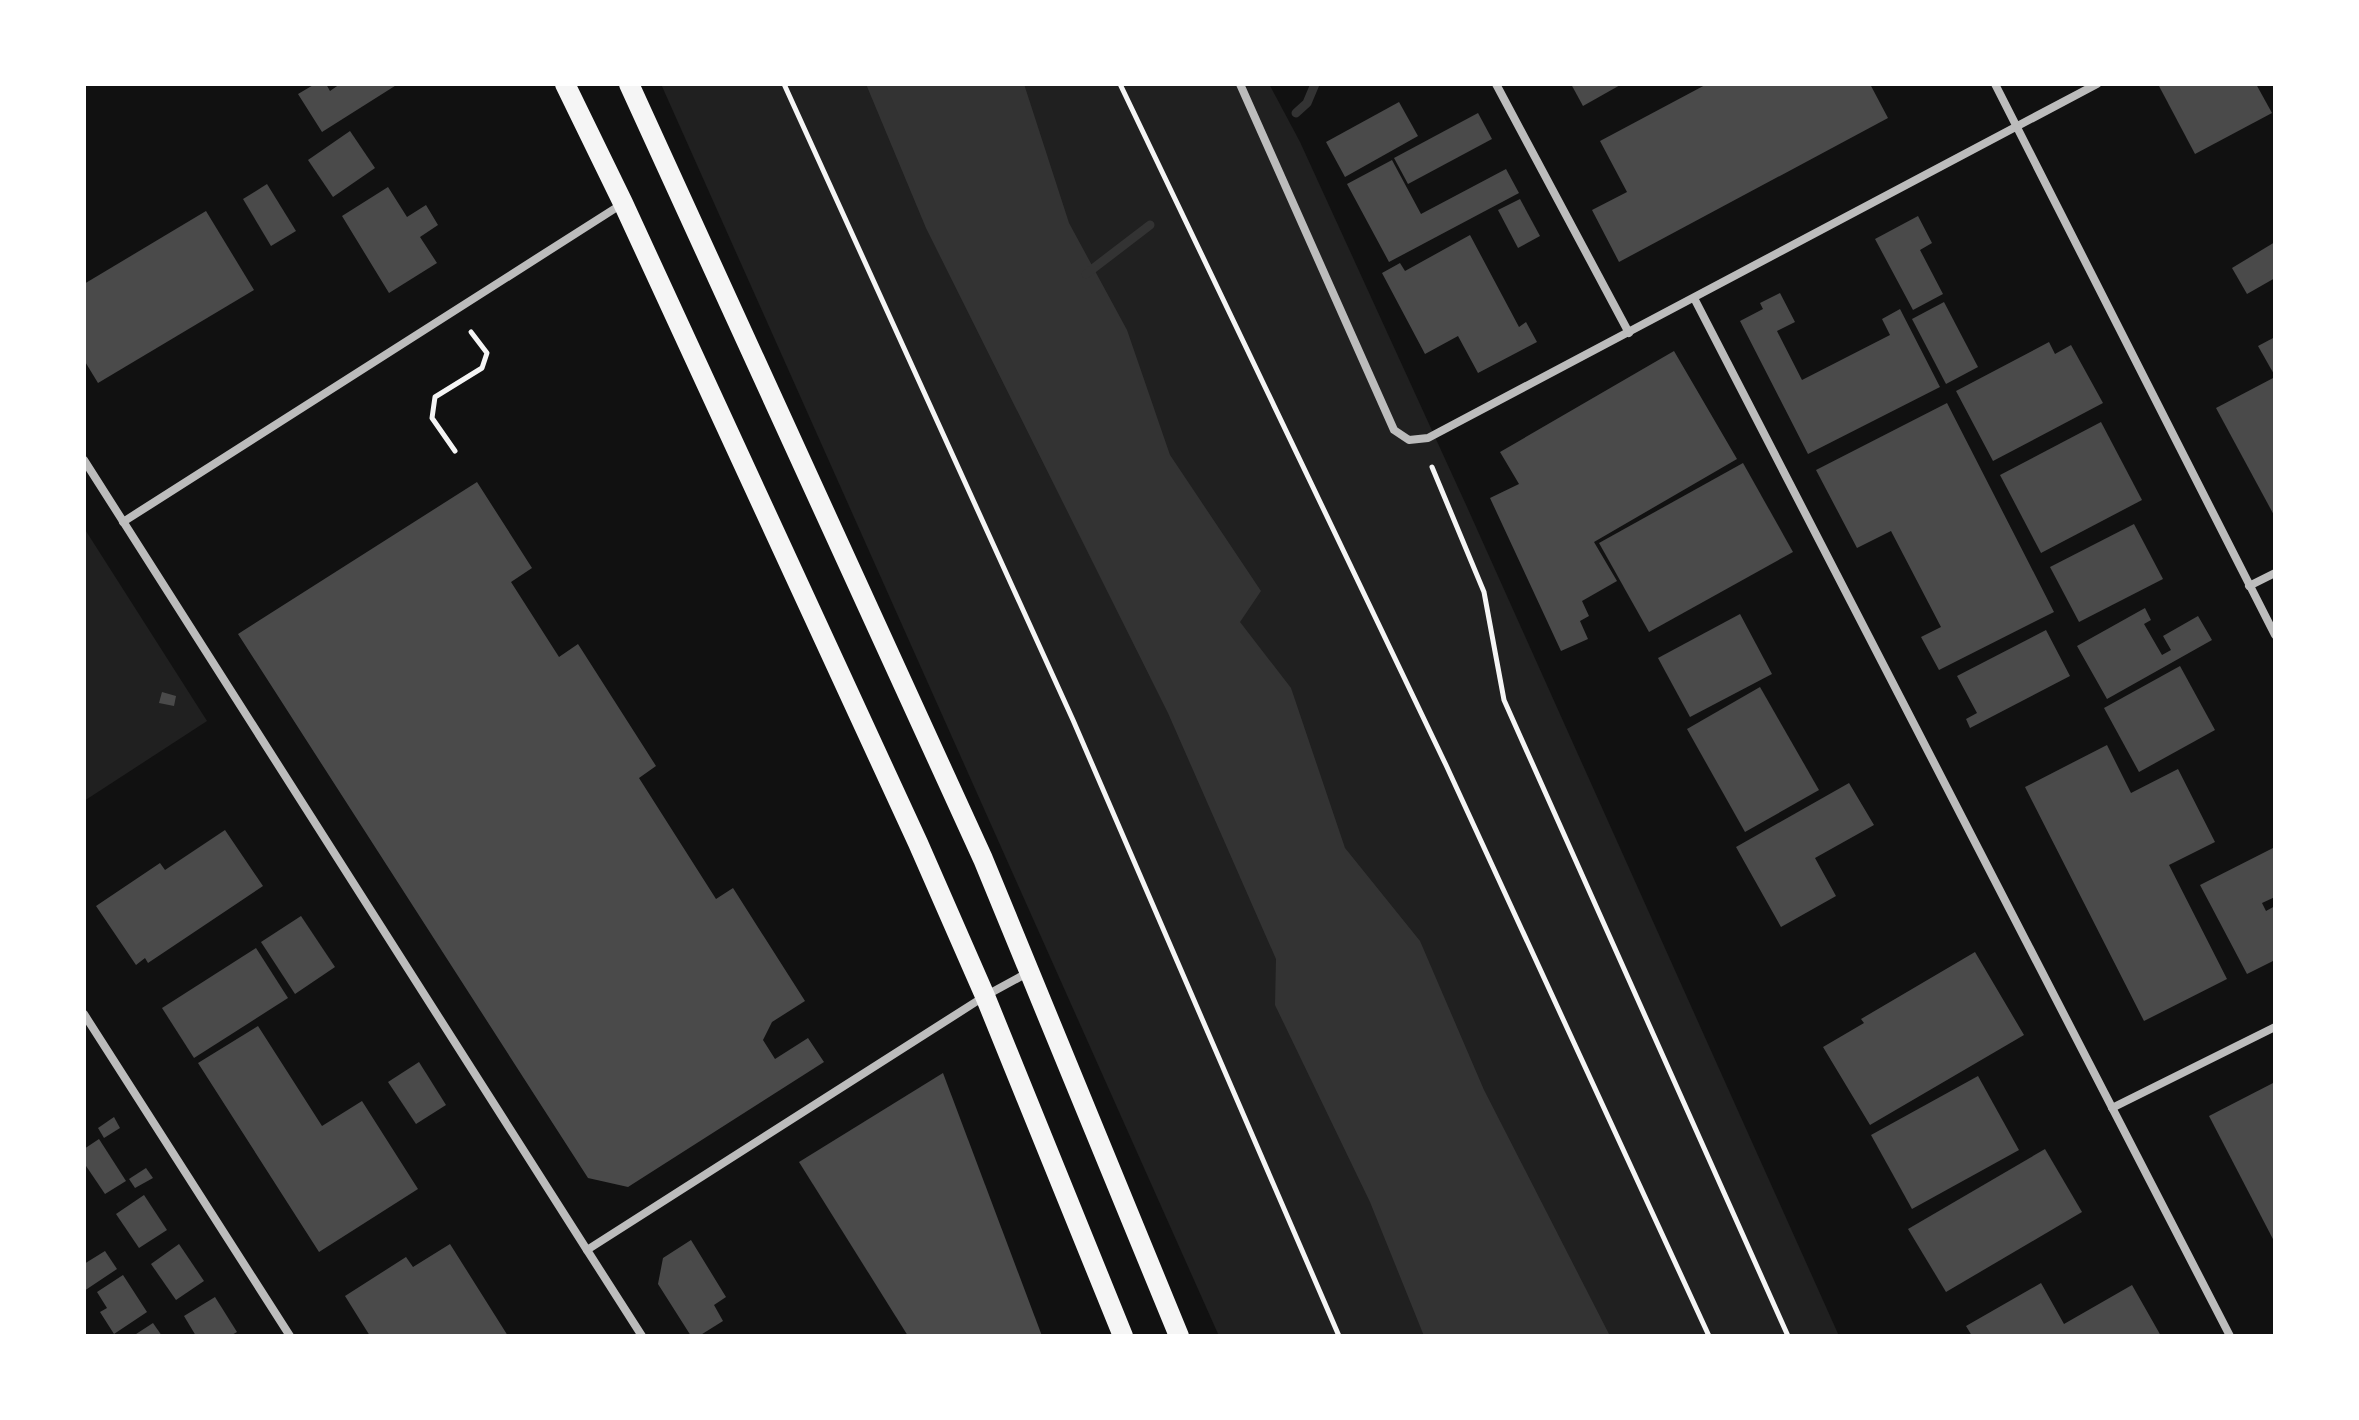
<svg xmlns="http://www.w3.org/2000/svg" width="2359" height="1420" viewBox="0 0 2359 1420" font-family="Jost,sans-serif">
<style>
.green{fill:#202020}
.water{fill:#333}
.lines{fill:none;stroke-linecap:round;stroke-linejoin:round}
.stream{stroke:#333;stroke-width:9}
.building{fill:#4a4a4a}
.path{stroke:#f5f5f5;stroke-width:5}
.minor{stroke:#bcbcbc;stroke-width:8}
.primary{stroke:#f5f5f5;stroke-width:20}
</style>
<rect width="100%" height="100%" fill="#111"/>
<!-- green -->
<g class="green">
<path d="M661 84H1269L1300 142 1467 507 1839 1336H1219Z"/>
<path d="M84 528 207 721 84 801Z"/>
</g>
<!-- water -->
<path class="water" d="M866 84H1024L1069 223 1127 330 1170 455 1261 591 1240 622 1291 688 1345 848 1420 941 1484 1090 1610 1336H1424L1370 1202 1275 1005 1276 959 1168 713 926 228Z"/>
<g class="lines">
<!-- stream -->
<g class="stream">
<path d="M1296 113 1307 103 1315 84"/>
<path d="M1086 274 1150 225"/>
</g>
</g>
<!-- building -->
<g class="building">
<path d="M315 84H326L330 91 340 84H398L322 132 298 94Z"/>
<path d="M1571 84H1622L1583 106Z"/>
<path d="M1707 84H1870L1888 118 1619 262 1592 210 1627 192 1600 141Z"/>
<path d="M2162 84H2256L2272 113 2195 154 2159 86Z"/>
<path d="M1399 102 1418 136 1345 177 1326 142Z"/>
<path d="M1478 113 1492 139 1408 184 1394 158Z"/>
<path d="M350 131 375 168 333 197 308 160Z"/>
<path d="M1392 160 1421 214 1506 169 1519 193 1389 262 1347 184Z"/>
<path d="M267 184 296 231 271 246 243 199Z"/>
<path d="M388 187 407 217 426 205 438 225 420 237 437 263 389 293 342 216Z"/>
<path d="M1520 199 1540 236 1518 248 1498 210Z"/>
<path d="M206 211 254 290 98 383 84 360V284Z"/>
<path d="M1918 216 1932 243 1920 250 1943 294 1913 310 1875 239Z"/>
<path d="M1470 235 1519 327 1526 322 1537 342 1478 373 1458 336 1425 354 1382 273 1400 263 1405 271Z"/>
<path d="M2275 242V278L2247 294 2232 268Z"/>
<path d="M1780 293 1795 322 1777 331 1802 380 1890 335 1882 319 1900 309 1940 387 1808 454 1740 321 1763 309 1760 303Z"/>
<path d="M1944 302 1978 367 1946 384 1912 319Z"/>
<path d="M2275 337V376L2258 346Z"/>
<path d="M2049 342 2055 354 2071 345 2103 403 1993 461 1956 391Z"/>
<path d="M1674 351 1737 459 1594 542 1617 581 1582 601 1589 616 1580 621 1588 639 1561 651 1490 498 1519 484 1500 452Z"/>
<path d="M2275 377V517L2216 408Z"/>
<path d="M1947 403 2054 612 1939 670 1921 637 1941 627 1891 531 1857 548 1816 470Z"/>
<path d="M2101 422 2142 500 2041 553 2000 475Z"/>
<path d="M1743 463 1793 552 1649 632 1599 543Z"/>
<path d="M477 482 532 568 511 582 559 657 578 644 656 766 639 778 716 899 733 888 805 1001 772 1022 763 1040 775 1059 808 1038 824 1062 628 1187 588 1178 238 634Z"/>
<path d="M2134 524 2163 579 2079 622 2050 567Z"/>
<path d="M2145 608 2151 620 2144 624 2162 655 2171 650 2163 636 2198 616 2212 640 2107 699 2077 646Z"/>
<path d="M1740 614 1772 674 1690 717 1658 658Z"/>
<path d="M2046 630 2070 676 1970 728 1966 719 1977 713 1957 676Z"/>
<path d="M2180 666 2215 730 2139 772 2104 708Z"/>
<path d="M1760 687 1819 790 1745 832 1687 729Z"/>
<path d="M162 692 176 696 174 706 159 703Z"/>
<path d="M2107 745 2131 793 2178 769 2215 842 2169 865 2227 979 2144 1021 2025 787Z"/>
<path d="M1849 783 1874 825 1815 858 1836 896 1781 927 1736 847Z"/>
<path d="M225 830 263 886 148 963 145 958 136 965 96 906 160 863 165 870Z"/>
<path d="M2275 847V897L2262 903 2266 911 2275 906V960L2247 974 2200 885Z"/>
<path d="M301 916 335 967 295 994 261 942Z"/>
<path d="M256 948 288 998 194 1058 162 1008Z"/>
<path d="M1975 952 2024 1035 1870 1125 1823 1047 1864 1023 1861 1019Z"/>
<path d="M258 1026 322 1126 362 1101 418 1189 319 1252 198 1063Z"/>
<path d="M419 1062 446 1105 416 1124 388 1082Z"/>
<path d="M943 1073 1042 1336H908L799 1162Z"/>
<path d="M1978 1076 2019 1150 1912 1209 1871 1135Z"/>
<path d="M2275 1082V1243L2209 1116Z"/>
<path d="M114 1117 120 1128 104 1138 98 1128Z"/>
<path d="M99 1139 126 1181 105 1194 84 1163V1149Z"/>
<path d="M2045 1149 2082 1212 1946 1292 1908 1229Z"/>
<path d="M146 1168 153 1178 135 1188 129 1179Z"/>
<path d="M144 1195 167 1230 139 1248 116 1214Z"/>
<path d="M691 1240 726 1297 714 1305 723 1321 699 1336H691L658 1284 663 1258Z"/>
<path d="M179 1244 204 1281 176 1300 151 1264Z"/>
<path d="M450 1244 508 1336H370L345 1296 406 1257 413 1267Z"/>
<path d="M105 1251 117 1269 84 1291V1264Z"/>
<path d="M123 1275 147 1312 114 1334 100 1312 107 1308 97 1292Z"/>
<path d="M2041 1283 2064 1324 2132 1285 2161 1336H1972L1966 1326Z"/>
<path d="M215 1297 237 1332 230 1336H196L184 1316Z"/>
<path d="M153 1323 162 1336H133Z"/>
</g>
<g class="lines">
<!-- path -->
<g class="path">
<path d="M784 84 1073 720 1339 1336"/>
<path d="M1120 84 1446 765 1709 1336"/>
<path d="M455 451 432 418 435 397 482 368 487 353 471 332"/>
<path d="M1432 467 1484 592 1504 700 1788 1336"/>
</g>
<!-- minor -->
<g class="minor">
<path d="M1240 84 1394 430 1409 440 1428 438 2097 84"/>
<path d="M1496 84 1629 333"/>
<path d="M1995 84 2275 635"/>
<path d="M1694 298 2230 1336"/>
<path d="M84 460 587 1250"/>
<path d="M123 522 622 204"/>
<path d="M2249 586 2275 573"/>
<path d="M84 1014 290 1336"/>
<path d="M2112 1108 2275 1027"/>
<path d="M642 1336 587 1250 985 996 1029 972"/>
</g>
<!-- primary -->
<g class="primary">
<path d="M565 84 623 203 918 843 985 996 1123 1336"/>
<path d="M629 84 983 859 1179 1336"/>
</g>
</g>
<!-- border -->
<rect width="2359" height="1420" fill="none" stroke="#ffffff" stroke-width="172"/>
</svg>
